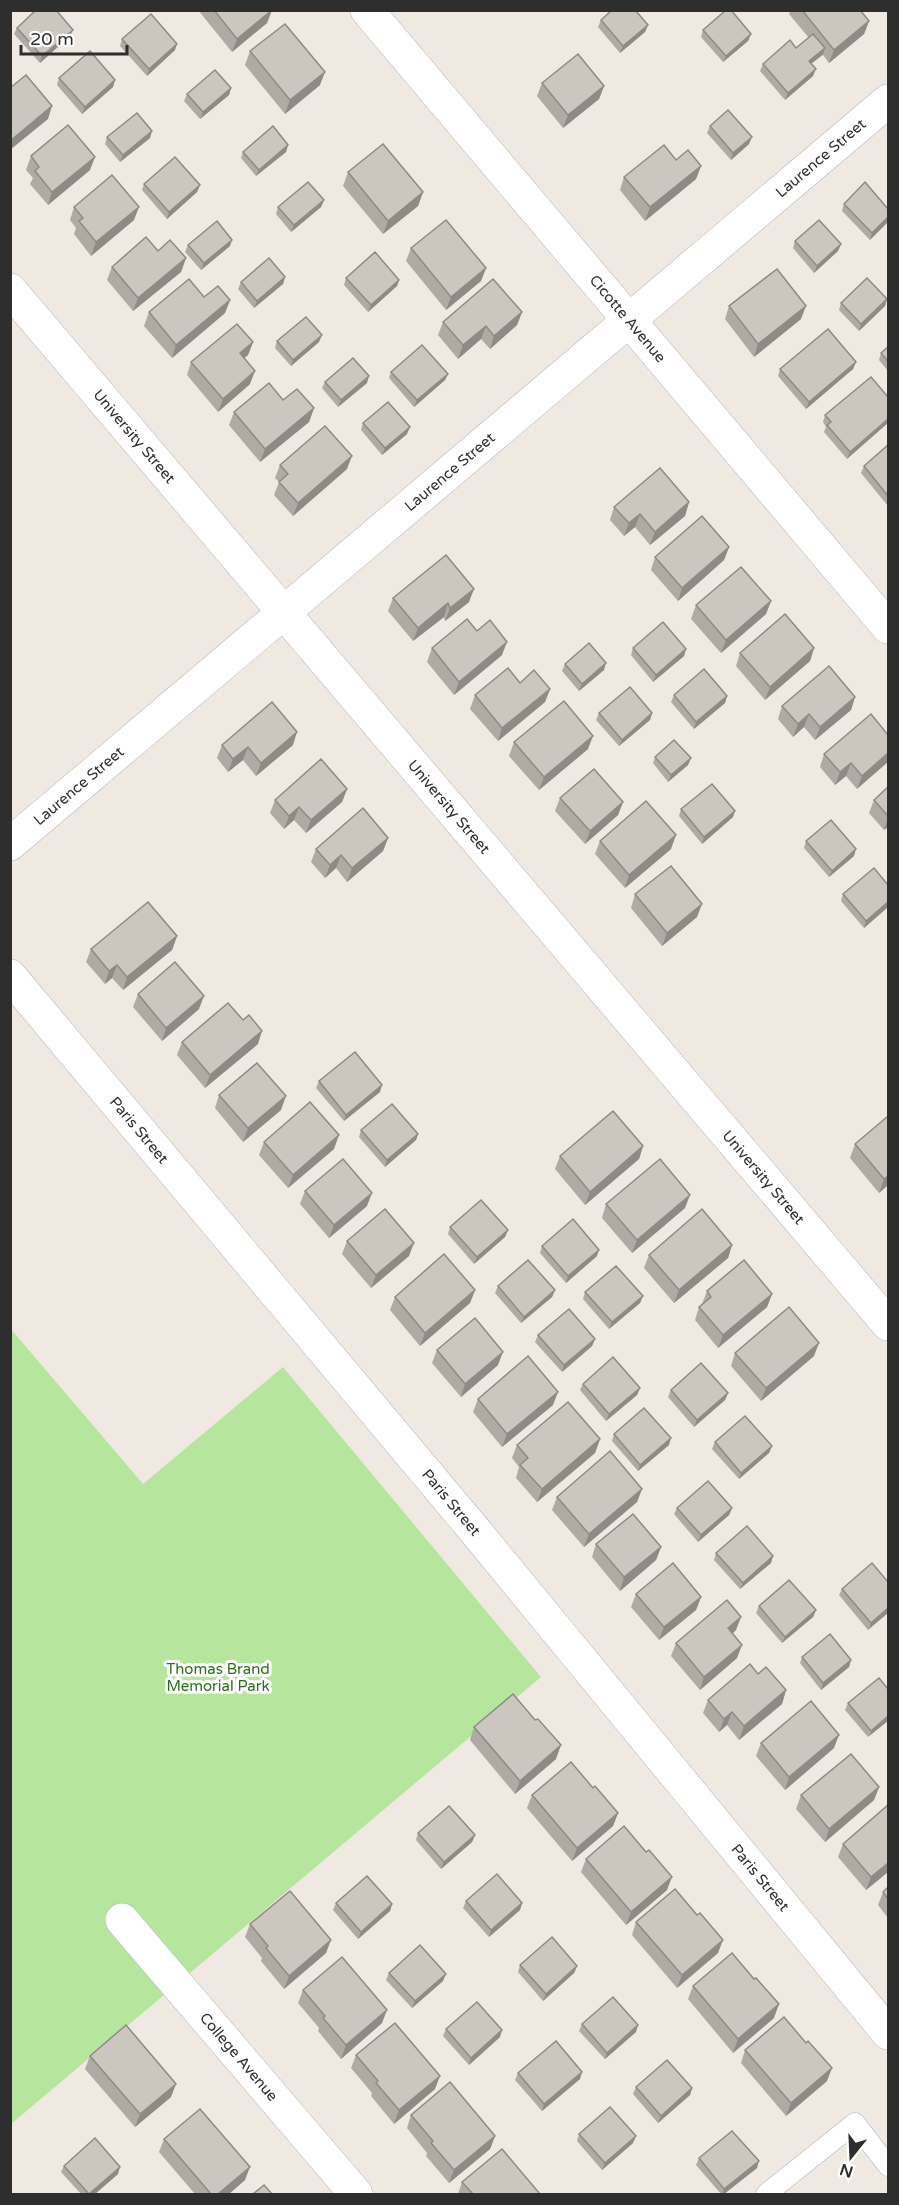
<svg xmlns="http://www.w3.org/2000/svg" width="899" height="2205" viewBox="0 0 899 2205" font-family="'Varela Round',sans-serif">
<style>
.green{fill:#b6e59e}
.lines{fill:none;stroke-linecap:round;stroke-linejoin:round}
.service-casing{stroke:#b4b7c1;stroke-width:21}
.minor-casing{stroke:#b4b7c1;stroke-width:34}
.tertiary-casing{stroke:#b4b7c1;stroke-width:34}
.service{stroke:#fff;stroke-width:20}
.minor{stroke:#fff;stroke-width:33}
.tertiary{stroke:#fff;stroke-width:33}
.wall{fill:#afaba4}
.shaded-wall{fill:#8e8b86}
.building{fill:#cbc7bf;stroke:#8e8b86;stroke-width:1.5}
.labels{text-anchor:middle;stroke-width:6;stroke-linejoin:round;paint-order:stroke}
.street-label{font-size:15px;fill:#2e2e2e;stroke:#fff}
.park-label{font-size:15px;fill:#2c6e1b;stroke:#fff}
</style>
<rect width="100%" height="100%" fill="#efe9e1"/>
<!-- green -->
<path class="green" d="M10 1328 143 1484 283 1367 541 1677 11 2124Z"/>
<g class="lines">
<!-- service casing -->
<g class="service-casing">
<path id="service" d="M766 2194 855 2123 888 2166"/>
</g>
<!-- minor casing -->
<g class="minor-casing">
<g id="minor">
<path id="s1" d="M10 290 888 1324"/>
<path id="s2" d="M10 844 888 101"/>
<path id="s3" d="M10 976 476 1532 888 2033"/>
<path id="s4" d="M122 1920 356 2194"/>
</g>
</g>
<!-- tertiary casing -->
<g class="tertiary-casing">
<g id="tertiary">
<path id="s5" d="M367 10 888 627"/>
</g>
</g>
<!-- service -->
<use href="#service" class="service"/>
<!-- minor -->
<use href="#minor" class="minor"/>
<!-- tertiary -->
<use href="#tertiary" class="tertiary"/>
</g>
<!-- wall -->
<g class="wall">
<path d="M198 10H272L267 23 232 52Z"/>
<path d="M791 10H860L869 21 864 34 829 63 823 55 811 64 813 76 785 100 760 71 763 64 796 48 809 38 789 14Z"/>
<path d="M601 20 648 25 645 32 620 53 598 27Z"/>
<path d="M17 28 70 36 40 63 14 34Z"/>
<path d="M703 30 751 34 748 41 723 62 701 37Z"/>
<path d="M122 39 175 50 147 76 120 46Z"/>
<path d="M250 51 320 85 285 114 245 65Z"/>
<path d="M59 78 115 80 113 87 82 114 57 85Z"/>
<path d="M542 83 604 86 599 99 563 128 537 96Z"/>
<path d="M231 88 229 95 200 119 184 101 187 94Z"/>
<path d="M710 126 749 144 731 160 707 133Z"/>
<path d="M107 137 150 138 120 162 105 144Z"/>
<path d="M288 145 286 152 256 176 241 158 243 152Z"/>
<path d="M31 156 90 170 48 205 30 184 33 178 26 170Z"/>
<path d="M676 160 701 166 696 179 645 221 620 190 624 177Z"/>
<path d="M348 172 423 192 418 206 383 234 343 186Z"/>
<path d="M144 184 200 185 197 192 167 219 142 190Z"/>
<path d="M324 200 321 207 291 232 276 214 278 207Z"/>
<path d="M844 204 888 209 870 240 842 211Z"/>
<path d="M74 207 134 220 91 256 74 234 76 228 70 220Z"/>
<path d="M795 241 841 244 838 251 814 273 793 248Z"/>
<path d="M188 245 230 246 201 270 185 252Z"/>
<path d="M411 248 486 268 481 281 446 310 406 261Z"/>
<path d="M158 251 186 258 181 272 133 311 107 280 112 267Z"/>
<path d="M285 277 283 284 254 308 238 289 241 282Z"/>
<path d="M346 278 399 280 397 286 368 312 344 285Z"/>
<path d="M204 297 230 300 225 313 172 358 144 326 149 312Z"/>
<path d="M887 299 885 306 859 331 839 310 841 303Z"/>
<path d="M729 306 801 319 754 357 725 319Z"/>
<path d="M522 312 517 325 490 349 481 339 458 359 438 335 443 322Z"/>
<path d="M277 341 319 342 291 366 275 348Z"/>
<path d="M253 342 248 355 244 358 250 384 218 412 187 375 191 362Z"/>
<path d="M888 347V371L879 360 881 353Z"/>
<path d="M856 362 853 369 806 409 778 376 780 369Z"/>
<path d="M391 372 448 374 445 380 414 407 389 378Z"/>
<path d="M325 382 367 383 338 407 322 388Z"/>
<path d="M888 397 847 459 824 432 826 427 823 422 825 415Z"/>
<path d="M283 400 314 408 309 422 260 462 229 425 234 412Z"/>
<path d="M363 423 407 434 382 455 361 430Z"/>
<path d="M888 445V506L861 473 864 466Z"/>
<path d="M280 465 347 469 293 516 274 495 279 482 275 478Z"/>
<path d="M689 502 685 516 650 545 635 527 624 536 610 520 614 507Z"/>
<path d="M729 547 724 560 678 601 651 570 655 557Z"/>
<path d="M393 598 469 602 445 621 444 617 413 641 388 611Z"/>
<path d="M771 601 766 614 721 653 691 619 696 605Z"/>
<path d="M477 631 502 655 454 695 427 662 432 648Z"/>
<path d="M633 648 686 649 684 656 653 682 631 655Z"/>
<path d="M814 648 810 661 765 700 736 666 740 653Z"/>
<path d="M565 664 604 670 579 691 562 671Z"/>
<path d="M520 683 550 689 545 702 498 741 470 709 475 695Z"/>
<path d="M674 695 727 696 725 703 694 729 671 702Z"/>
<path d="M855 697 851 710 815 740 804 727 793 737 778 719 782 706Z"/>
<path d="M599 713H652L650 720 619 746 596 720Z"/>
<path d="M888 735 857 789 846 776 835 785 820 767 824 754Z"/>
<path d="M514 742 588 749 539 790 509 756Z"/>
<path d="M222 745H293L256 776 243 760 228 772 217 758Z"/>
<path d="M655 757 691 758 688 765 668 782 653 763Z"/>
<path d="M888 787V827L884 830 869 813 874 800Z"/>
<path d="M347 789 342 802 306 833 294 820 284 829 270 813 275 800Z"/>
<path d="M560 798 623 802 618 815 585 844 555 811Z"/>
<path d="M681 809 733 817 702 844 679 816Z"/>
<path d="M388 838 383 851 347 882 336 868 325 878 311 862 316 849Z"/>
<path d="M600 841 671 849 625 888 595 854Z"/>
<path d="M806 841 854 856 829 877 804 848Z"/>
<path d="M888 885V907L864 928 841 901 843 894Z"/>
<path d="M635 894 697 917 662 946 631 908Z"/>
<path d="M177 936 172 950 123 990 112 978 105 984 86 962 91 949Z"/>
<path d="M138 994 199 1009 162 1041 133 1007Z"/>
<path d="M182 1042 258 1044 205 1088 177 1055Z"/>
<path d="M319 1081 380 1092 344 1121 316 1088Z"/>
<path d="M219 1095 281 1110 243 1142 215 1108Z"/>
<path d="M888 1116V1185L879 1193 850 1158 855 1144Z"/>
<path d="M361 1130 418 1134 416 1140 385 1167 359 1137Z"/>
<path d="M264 1142 334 1149 288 1188 259 1155Z"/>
<path d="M643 1146 639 1159 585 1205 555 1169 560 1156Z"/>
<path d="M305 1191 367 1206 329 1238 300 1204Z"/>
<path d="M606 1204 685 1208 632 1253 602 1218Z"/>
<path d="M450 1227 508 1230 505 1237 474 1264 448 1234Z"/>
<path d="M347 1241 409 1256 371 1288 342 1254Z"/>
<path d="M732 1245 728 1258 674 1303 644 1268 649 1255Z"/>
<path d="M542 1246 597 1256 566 1283 540 1253Z"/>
<path d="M498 1286 555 1290 552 1297 521 1323 495 1293Z"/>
<path d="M475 1290 470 1303 420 1346 390 1310 395 1297Z"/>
<path d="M707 1291 772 1294 767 1307 718 1348 695 1320 699 1307 702 1304Z"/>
<path d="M585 1292 643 1296 640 1303 609 1329 583 1299Z"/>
<path d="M538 1335 595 1339 592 1346 562 1372 535 1342Z"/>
<path d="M437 1350 498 1365 461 1397 432 1363Z"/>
<path d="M735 1353 814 1356 761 1401 731 1366Z"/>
<path d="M583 1384 640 1388 637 1395 606 1421 580 1390Z"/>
<path d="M671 1390 728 1393 725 1400 694 1427 668 1397Z"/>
<path d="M478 1399 553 1405 502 1447 473 1412Z"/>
<path d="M614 1434 669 1445 638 1471 612 1441Z"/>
<path d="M600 1439 595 1453 537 1502 516 1478 519 1467 512 1458 517 1445Z"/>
<path d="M715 1442 772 1446 769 1453 739 1479 712 1449Z"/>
<path d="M642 1489 637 1502 584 1547 552 1510 557 1497Z"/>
<path d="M677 1508H732L729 1515 698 1542 674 1514Z"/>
<path d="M596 1544 661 1547 656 1560 620 1591 592 1557Z"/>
<path d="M716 1553 771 1563 740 1589 714 1560Z"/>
<path d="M888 1582 868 1630 839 1595 842 1589Z"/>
<path d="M636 1594 701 1597 696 1610 659 1640 631 1607Z"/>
<path d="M759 1606 816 1610 813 1617 782 1643 756 1613Z"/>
<path d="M736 1630 732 1634 737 1658 700 1690 671 1656 676 1643Z"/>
<path d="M802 1657 851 1660 849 1667 821 1690 800 1663Z"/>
<path d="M758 1674 786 1690 782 1704 739 1740 727 1725 719 1732 703 1713 708 1700Z"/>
<path d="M888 1689 868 1737 845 1710 848 1703Z"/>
<path d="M535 1720 556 1759 515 1794 470 1740 474 1727Z"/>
<path d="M761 1743 834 1748 785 1790 756 1756Z"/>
<path d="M879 1787 874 1800 825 1842 796 1809 801 1795Z"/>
<path d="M593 1788 618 1813 613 1826 572 1861 527 1808 532 1795Z"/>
<path d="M888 1805V1872L866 1890 838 1857 843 1844Z"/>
<path d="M418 1833 475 1835 472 1842 441 1869 416 1840Z"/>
<path d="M586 1859 667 1890 626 1925 581 1872Z"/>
<path d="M888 1887V1918L878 1905 883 1892Z"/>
<path d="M466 1901 522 1903 520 1910 489 1937 463 1908Z"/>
<path d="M336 1903 392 1904 390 1911 358 1939 333 1910Z"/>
<path d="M636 1922 718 1953 677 1988 632 1935Z"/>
<path d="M250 1924 326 1953 284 1989 261 1961 262 1958 245 1937Z"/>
<path d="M520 1965 577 1966 574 1973 543 2001 518 1972Z"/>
<path d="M389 1973 443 1981 412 2008 386 1980Z"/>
<path d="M693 1986 774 2018 733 2053 688 1999Z"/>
<path d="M303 1990 382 2023 341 2059 318 2031 319 2028 298 2003Z"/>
<path d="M582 2024 636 2032 605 2059 579 2031Z"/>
<path d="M446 2029 500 2037 469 2065 443 2036Z"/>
<path d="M745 2050 827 2081 786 2116 741 2063Z"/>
<path d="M356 2055 435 2089 394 2124 371 2096 372 2093 351 2068Z"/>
<path d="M90 2056 171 2097 135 2127 85 2069Z"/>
<path d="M518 2073 580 2079 542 2111 515 2080Z"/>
<path d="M636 2087 692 2088 690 2095 658 2123 633 2094Z"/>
<path d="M411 2115 495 2136 490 2149 449 2183 426 2156 427 2153 407 2128Z"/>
<path d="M579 2134 633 2143 602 2170 577 2141Z"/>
<path d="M164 2139 245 2180 229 2194H195L159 2152Z"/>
<path d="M699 2158 757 2168 724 2194H721L696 2165Z"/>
<path d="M64 2166 118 2174 95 2194H81L61 2172Z"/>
<path d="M462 2182 540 2194H458Z"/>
</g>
<!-- shaded-wall -->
<g class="shaded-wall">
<path d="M272 10 267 23 232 52 237 39Z"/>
<path d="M869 21 864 34 829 63 834 50Z"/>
<path d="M648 25 645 32 620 53 623 46Z"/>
<path d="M73 30 70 36 40 63 42 56Z"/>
<path d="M751 34 748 41 723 62 726 56Z"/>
<path d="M177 44 175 50 147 76 149 69Z"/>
<path d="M825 48 823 54 806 68 809 61Z"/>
<path d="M816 69 813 76 785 100 788 93Z"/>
<path d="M325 72 320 85 285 114 290 100Z"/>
<path d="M115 80 113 87 82 114 85 107Z"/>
<path d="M604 86 599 99 563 128 568 115Z"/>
<path d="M231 88 229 95 200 119 203 112Z"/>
<path d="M52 106 48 119 10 150V141Z"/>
<path d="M152 131 150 138 120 162 123 155Z"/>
<path d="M752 137 749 144 731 160 733 153Z"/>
<path d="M288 145 286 152 256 176 259 170Z"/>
<path d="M95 157 90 170 48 205 52 192Z"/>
<path d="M701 166 696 179 645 221 650 207Z"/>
<path d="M200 185 197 192 167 219 169 212Z"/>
<path d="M423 192 418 206 383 234 388 221Z"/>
<path d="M324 200 321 207 291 232 294 225Z"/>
<path d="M139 207 134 220 91 256 96 242Z"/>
<path d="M888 217V222L870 240 872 233Z"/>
<path d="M232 240 230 246 201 270 204 263Z"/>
<path d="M841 244 838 251 814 273 817 266Z"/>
<path d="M186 258 181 272 133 311 138 298Z"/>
<path d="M486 268 481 281 446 310 451 297Z"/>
<path d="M285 277 283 284 254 308 257 301Z"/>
<path d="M399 280 397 286 368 312 371 305Z"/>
<path d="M887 299 885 306 859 331 861 324Z"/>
<path d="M230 300 225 313 172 358 176 345Z"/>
<path d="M806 306 801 319 754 357 758 344Z"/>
<path d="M522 312 517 325 490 349 494 336Z"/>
<path d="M486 326 481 339 458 359 463 345Z"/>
<path d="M322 335 319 342 291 366 293 360Z"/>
<path d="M253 342 248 355 235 366 240 353Z"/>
<path d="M856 362 853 369 806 409 809 402Z"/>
<path d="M255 371 250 384 218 412 223 399Z"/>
<path d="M448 374 445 380 414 407 417 400Z"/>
<path d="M369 376 367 383 338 407 341 400Z"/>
<path d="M314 408 309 422 260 462 265 449Z"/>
<path d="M888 419V423L847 459 850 452Z"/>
<path d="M410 427 407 434 382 455 385 448Z"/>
<path d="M352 456 347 469 293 516 298 503Z"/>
<path d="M689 502 685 516 650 545 655 532Z"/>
<path d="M640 514 635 527 624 536 629 523Z"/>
<path d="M729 547 724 560 678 601 682 588Z"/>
<path d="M474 589 469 602 445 621 450 608Z"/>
<path d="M771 601 766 614 721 653 726 640Z"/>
<path d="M448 603 444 617 413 641 418 628Z"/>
<path d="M507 642 502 655 454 695 459 682Z"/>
<path d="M814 648 810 661 765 700 770 687Z"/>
<path d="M686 649 684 656 653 682 656 675Z"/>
<path d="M606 663 604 670 579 691 582 684Z"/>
<path d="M550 689 545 702 498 741 502 728Z"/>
<path d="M727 696 725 703 694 729 696 722Z"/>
<path d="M855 697 851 710 815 740 820 727Z"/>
<path d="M652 713 650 720 619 746 622 740Z"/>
<path d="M809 714 804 727 793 737 798 724Z"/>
<path d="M297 732 293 745 256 776 261 763Z"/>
<path d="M593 736 588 749 539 790 544 777Z"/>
<path d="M248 747 243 760 228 772 233 759Z"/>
<path d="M888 753V762L857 789 862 776Z"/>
<path d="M691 758 688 765 668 782 671 775Z"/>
<path d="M851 763 846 776 835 785 840 772Z"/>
<path d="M347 789 342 802 306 833 311 820Z"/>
<path d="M623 802 618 815 585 844 590 831Z"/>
<path d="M299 807 294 820 284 829 289 816Z"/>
<path d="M735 811 733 817 702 844 704 837Z"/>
<path d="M888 818V827L884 830Z"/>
<path d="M676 835 671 849 625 888 629 875Z"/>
<path d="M388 838 383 851 347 882 352 868Z"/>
<path d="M856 849 854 856 829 877 832 871Z"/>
<path d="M341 855 336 868 325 878 330 865Z"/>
<path d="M888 902V907L864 928 866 921Z"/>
<path d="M702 904 697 917 662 946 667 933Z"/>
<path d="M177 936 172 950 123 990 127 977Z"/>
<path d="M117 965 112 978 105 984 109 971Z"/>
<path d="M204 996 199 1009 162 1041 166 1028Z"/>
<path d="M262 1031 258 1044 205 1088 210 1075Z"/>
<path d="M382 1085 380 1092 344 1121 346 1115Z"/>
<path d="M286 1096 281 1110 243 1142 248 1128Z"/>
<path d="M418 1134 416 1140 385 1167 387 1160Z"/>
<path d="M339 1135 334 1149 288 1188 293 1175Z"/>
<path d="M643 1146 639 1159 585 1205 590 1192Z"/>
<path d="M888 1176V1185L879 1193 884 1179Z"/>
<path d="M372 1193 367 1206 329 1238 334 1225Z"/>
<path d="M690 1195 685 1208 632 1253 637 1240Z"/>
<path d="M508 1230 505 1237 474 1264 477 1257Z"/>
<path d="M414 1243 409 1256 371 1288 376 1275Z"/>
<path d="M732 1245 728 1258 674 1303 679 1290Z"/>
<path d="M599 1250 597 1256 566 1283 568 1276Z"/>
<path d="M475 1290 470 1303 420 1346 425 1333Z"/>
<path d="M555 1290 552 1297 521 1323 524 1317Z"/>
<path d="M772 1294 767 1307 718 1348 723 1335Z"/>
<path d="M643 1296 640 1303 609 1329 612 1322Z"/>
<path d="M595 1339 592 1346 562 1372 564 1365Z"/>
<path d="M819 1343 814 1356 761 1401 766 1388Z"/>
<path d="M503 1352 498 1365 461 1397 465 1384Z"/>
<path d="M640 1388 637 1395 606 1421 609 1414Z"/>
<path d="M558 1392 553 1405 502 1447 507 1434Z"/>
<path d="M728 1393 725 1400 694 1427 697 1420Z"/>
<path d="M671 1438 669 1445 638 1471 640 1465Z"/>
<path d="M600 1439 595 1453 537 1502 542 1489Z"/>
<path d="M772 1446 769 1453 739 1479 741 1473Z"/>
<path d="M642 1489 637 1502 584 1547 589 1534Z"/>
<path d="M732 1508 729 1515 698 1542 701 1535Z"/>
<path d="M661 1547 656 1560 620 1591 624 1577Z"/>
<path d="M773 1556 771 1563 740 1589 743 1583Z"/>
<path d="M701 1597 696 1610 659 1640 664 1627Z"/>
<path d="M888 1608V1613L868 1630 871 1623Z"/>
<path d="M816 1610 813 1617 782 1643 785 1637Z"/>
<path d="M741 1617 736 1630 723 1642 728 1628Z"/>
<path d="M742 1645 737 1658 700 1690 704 1677Z"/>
<path d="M851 1660 849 1667 821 1690 823 1683Z"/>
<path d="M786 1690 782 1704 739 1740 744 1726Z"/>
<path d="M732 1712 727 1725 719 1732 724 1719Z"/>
<path d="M888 1716V1721L868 1737 871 1731Z"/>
<path d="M839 1735 834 1748 785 1790 789 1777Z"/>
<path d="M561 1745 556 1759 515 1794 520 1781Z"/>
<path d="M879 1787 874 1800 825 1842 829 1829Z"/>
<path d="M618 1813 613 1826 572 1861 577 1848Z"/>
<path d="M475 1835 472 1842 441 1869 444 1862Z"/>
<path d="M888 1863V1872L866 1890 871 1877Z"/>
<path d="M672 1877 667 1890 626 1925 631 1912Z"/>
<path d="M522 1903 520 1910 489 1937 491 1930Z"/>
<path d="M392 1904 390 1911 358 1939 361 1932Z"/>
<path d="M331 1940 326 1953 284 1989 289 1976Z"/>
<path d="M723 1940 718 1953 677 1988 682 1975Z"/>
<path d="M577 1966 574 1973 543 2001 546 1994Z"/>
<path d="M446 1974 443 1981 412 2008 415 2001Z"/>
<path d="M779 2004 774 2018 733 2053 738 2039Z"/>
<path d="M387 2010 382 2023 341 2059 346 2045Z"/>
<path d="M638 2025 636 2032 605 2059 607 2053Z"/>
<path d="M502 2030 500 2037 469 2065 471 2058Z"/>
<path d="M832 2068 827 2081 786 2116 791 2103Z"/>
<path d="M582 2072 580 2079 542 2111 544 2104Z"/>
<path d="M440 2076 435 2089 394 2124 399 2110Z"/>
<path d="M176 2084 171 2097 135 2127 140 2114Z"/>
<path d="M692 2088 690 2095 658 2123 661 2116Z"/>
<path d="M495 2136 490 2149 449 2183 454 2170Z"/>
<path d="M636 2136 633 2143 602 2170 605 2163Z"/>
<path d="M759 2161 757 2168 724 2194H723L724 2189Z"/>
<path d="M120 2167 118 2174 95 2194H89Z"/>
<path d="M250 2167 245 2180 229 2194H218Z"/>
</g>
<!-- building -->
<g class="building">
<path d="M36 10H56L73 30 42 56 17 28Z"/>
<path d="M214 10H272L237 39Z"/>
<path d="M612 10H635L648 25 623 46 601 20Z"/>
<path d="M726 10H731L751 34 726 56 703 30Z"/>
<path d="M802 10H860L869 21 834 50Z"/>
<path d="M151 14 177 44 149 69 122 39Z"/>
<path d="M285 24 325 72 290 100 250 51Z"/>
<path d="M813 34 825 48 809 61 816 69 788 93 763 64 790 40 796 48Z"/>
<path d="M90 51 115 80 85 107 59 78Z"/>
<path d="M578 54 604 86 568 115 542 83Z"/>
<path d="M215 70 231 88 203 112 187 94Z"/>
<path d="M26 75 52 106 10 141V88Z"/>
<path d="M728 110 752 137 733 153 710 126Z"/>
<path d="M137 113 152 131 123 155 107 137Z"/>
<path d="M68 125 95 157 52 192 35 171 39 167 31 156Z"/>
<path d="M273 126 288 145 259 170 243 152Z"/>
<path d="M383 144 423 192 388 221 348 172Z"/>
<path d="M664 145 676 160 688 150 701 166 650 207 624 177Z"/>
<path d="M175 157 200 185 169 212 144 184Z"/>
<path d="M112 175 139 207 96 242 79 221 83 218 74 207Z"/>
<path d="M308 182 324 200 294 225 278 207Z"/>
<path d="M865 182 888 209V217L872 233 844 204Z"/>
<path d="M446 220 486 268 451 297 411 248Z"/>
<path d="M819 220 841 244 817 266 795 241Z"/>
<path d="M217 221 232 240 204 263 188 245Z"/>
<path d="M146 237 158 251 170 240 186 258 138 298 112 267Z"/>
<path d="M375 252 399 280 371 305 346 278Z"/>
<path d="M269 258 285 277 257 301 241 282Z"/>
<path d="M777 269 806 306 758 344 729 306Z"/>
<path d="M867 278 887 299 861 324 841 303Z"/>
<path d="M189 279 204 297 218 286 230 300 176 345 149 312Z"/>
<path d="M493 279 522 312 494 336 486 326 463 345 443 322Z"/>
<path d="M306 317 322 335 293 360 277 341Z"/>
<path d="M237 324 253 342 240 353 255 371 223 399 191 362Z"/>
<path d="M828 329 856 362 809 402 780 369Z"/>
<path d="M422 345 448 374 417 400 391 372Z"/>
<path d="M888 347V361L881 353Z"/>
<path d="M353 358 369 376 341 400 325 382Z"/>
<path d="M871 377 888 397V419L850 452 827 425 831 422 825 415Z"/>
<path d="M269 383 283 400 297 389 314 408 265 449 234 412Z"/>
<path d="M388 402 410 427 385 448 363 423Z"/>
<path d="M325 426 352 456 298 503 279 482 288 474 280 465Z"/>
<path d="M888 445V496L864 466Z"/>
<path d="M660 468 689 502 655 532 640 514 629 523 614 507Z"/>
<path d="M702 516 729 547 682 588 655 557Z"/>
<path d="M446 555 474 589 450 608 448 603 418 628 393 598Z"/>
<path d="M741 567 771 601 726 640 696 605Z"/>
<path d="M785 614 814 648 770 687 740 653Z"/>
<path d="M467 619 477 631 490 620 507 642 459 682 432 648Z"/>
<path d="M663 622 686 649 656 675 633 648Z"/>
<path d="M589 643 606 663 582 684 565 664Z"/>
<path d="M829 666 855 697 820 727 809 714 798 724 782 706Z"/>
<path d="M508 668 520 683 534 670 550 689 502 728 475 695Z"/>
<path d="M704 669 727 696 696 722 674 695Z"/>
<path d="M630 687 652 713 622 740 599 713Z"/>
<path d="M564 701 593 736 544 777 514 742Z"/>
<path d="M272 702 297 732 261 763 248 747 233 759 222 745Z"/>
<path d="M871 714 888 735V753L862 776 851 763 840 772 824 754Z"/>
<path d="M674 740 691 758 671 775 655 757Z"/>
<path d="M321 759 347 789 311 820 299 807 289 816 275 800Z"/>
<path d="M594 769 623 802 590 831 560 798Z"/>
<path d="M712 784 735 811 704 837 681 809Z"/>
<path d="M888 787V816L874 800Z"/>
<path d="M646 801 676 835 629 875 600 841Z"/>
<path d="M363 808 388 838 352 868 341 855 330 865 316 849Z"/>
<path d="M831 820 856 849 832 871 806 841Z"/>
<path d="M671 866 702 904 667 933 635 894Z"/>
<path d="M874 868 888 885V902L866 921 843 894Z"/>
<path d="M148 902 177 936 127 977 117 965 109 971 91 949Z"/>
<path d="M175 962 204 996 166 1028 138 994Z"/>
<path d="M228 1003 243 1020 249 1015 262 1031 210 1075 182 1042Z"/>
<path d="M355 1052 382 1085 346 1115 319 1081Z"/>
<path d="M257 1063 286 1096 248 1128 219 1095Z"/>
<path d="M310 1102 339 1135 293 1175 264 1142Z"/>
<path d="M392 1104 418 1134 387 1160 361 1130Z"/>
<path d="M613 1111 643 1146 590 1192 560 1156Z"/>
<path d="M888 1116V1176L884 1179 855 1144Z"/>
<path d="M343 1159 372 1193 334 1225 305 1191Z"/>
<path d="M660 1159 690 1195 637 1240 606 1204Z"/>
<path d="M481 1200 508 1230 477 1257 450 1227Z"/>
<path d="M385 1209 414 1243 376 1275 347 1241Z"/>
<path d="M702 1209 732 1245 679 1290 649 1255Z"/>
<path d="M573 1219 599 1250 568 1276 542 1246Z"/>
<path d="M444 1254 475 1290 425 1333 395 1297Z"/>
<path d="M528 1260 555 1290 524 1317 498 1286Z"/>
<path d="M744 1260 772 1294 723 1335 699 1307 711 1297 707 1291Z"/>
<path d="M616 1266 643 1296 612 1322 585 1292Z"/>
<path d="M789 1307 819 1343 766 1388 735 1353Z"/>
<path d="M569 1309 595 1339 564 1365 538 1335Z"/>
<path d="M475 1318 503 1352 465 1384 437 1350Z"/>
<path d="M528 1356 558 1392 507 1434 478 1399Z"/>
<path d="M613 1357 640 1388 609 1414 583 1384Z"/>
<path d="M701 1363 728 1393 697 1420 671 1390Z"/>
<path d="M568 1402 600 1439 542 1489 520 1465 528 1458 517 1445Z"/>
<path d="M644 1408 671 1438 640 1465 614 1434Z"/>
<path d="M745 1416 772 1446 741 1473 715 1442Z"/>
<path d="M610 1451 642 1489 589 1534 557 1497Z"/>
<path d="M708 1481 732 1508 701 1535 677 1508Z"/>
<path d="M633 1514 661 1547 624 1577 596 1544Z"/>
<path d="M747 1526 773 1556 743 1583 716 1553Z"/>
<path d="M673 1563 701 1597 664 1627 636 1594Z"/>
<path d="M872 1563 888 1582V1608L871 1623 842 1589Z"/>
<path d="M789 1580 816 1610 785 1637 759 1606Z"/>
<path d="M727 1600 741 1617 728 1628 742 1645 704 1677 676 1643Z"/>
<path d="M830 1634 851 1660 823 1683 802 1657Z"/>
<path d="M750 1664 758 1674 766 1667 786 1690 744 1726 732 1712 724 1719 708 1700Z"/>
<path d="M879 1678 888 1689V1716L871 1731 848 1703Z"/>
<path d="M513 1694 535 1720 538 1719 561 1745 520 1781 474 1727Z"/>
<path d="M811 1701 839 1735 789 1777 761 1743Z"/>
<path d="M851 1754 879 1787 829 1829 801 1795Z"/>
<path d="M571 1762 593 1788 595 1786 618 1813 577 1848 532 1795Z"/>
<path d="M888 1805V1863L871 1877 843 1844Z"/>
<path d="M449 1806 475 1835 444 1862 418 1833Z"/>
<path d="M624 1826 646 1852 649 1850 672 1877 631 1912 586 1859Z"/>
<path d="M497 1874 522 1903 491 1930 466 1901Z"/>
<path d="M367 1876 392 1904 361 1932 336 1903Z"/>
<path d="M888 1887V1899L883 1892Z"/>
<path d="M675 1889 697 1915 700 1913 723 1940 682 1975 636 1922Z"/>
<path d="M290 1891 331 1940 289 1976 266 1948 268 1946 250 1924Z"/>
<path d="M552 1937 577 1966 546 1994 520 1965Z"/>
<path d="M420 1945 446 1974 415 2001 389 1973Z"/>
<path d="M732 1953 754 1979 756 1978 779 2004 738 2039 693 1986Z"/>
<path d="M342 1957 387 2010 346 2045 323 2018 325 2016 303 1990Z"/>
<path d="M613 1997 638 2025 607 2053 582 2024Z"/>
<path d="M477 2002 502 2030 471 2058 446 2029Z"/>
<path d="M784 2017 806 2043 808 2041 832 2068 791 2103 745 2050Z"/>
<path d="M395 2023 440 2076 399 2110 376 2083 378 2081 356 2055Z"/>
<path d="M126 2025 176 2084 140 2114 90 2056Z"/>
<path d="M556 2041 582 2072 544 2104 518 2073Z"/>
<path d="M667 2060 692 2088 661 2116 636 2087Z"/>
<path d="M450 2082 495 2136 454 2170 431 2143 433 2141 411 2115Z"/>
<path d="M610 2107 636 2136 605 2163 579 2134Z"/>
<path d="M200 2109 250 2167 218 2194H211L164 2139Z"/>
<path d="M732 2131 759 2161 724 2189 699 2158Z"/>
<path d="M95 2138 120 2167 89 2194 64 2166Z"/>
<path d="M502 2149 540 2194H473L462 2182Z"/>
<path d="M264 2185 272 2194H253Z"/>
</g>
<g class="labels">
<!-- street labels -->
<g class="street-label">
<text dy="5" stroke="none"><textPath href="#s2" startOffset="1062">Laurence Street</textPath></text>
<text dy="5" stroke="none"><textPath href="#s5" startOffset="404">Cicotte Avenue</textPath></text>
<text dy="5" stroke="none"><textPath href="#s1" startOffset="192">University Street</textPath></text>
<text dy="5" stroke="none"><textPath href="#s2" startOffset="576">Laurence Street</textPath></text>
<text dy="5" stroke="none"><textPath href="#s2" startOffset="90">Laurence Street</textPath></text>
<text dy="5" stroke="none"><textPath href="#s1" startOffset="678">University Street</textPath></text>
<text dy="5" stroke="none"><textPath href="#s3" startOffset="201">Paris Street</textPath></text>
<text dy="5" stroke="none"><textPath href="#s1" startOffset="1164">University Street</textPath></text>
<text dy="5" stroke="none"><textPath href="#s3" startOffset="687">Paris Street</textPath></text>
<text dy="5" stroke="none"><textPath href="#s3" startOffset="1173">Paris Street</textPath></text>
<text dy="5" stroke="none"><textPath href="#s4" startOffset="180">College Avenue</textPath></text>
</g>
<!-- park labels -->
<g class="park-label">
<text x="218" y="1674">Thomas Brand<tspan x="218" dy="17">Memorial Park</tspan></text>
</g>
</g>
<!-- border -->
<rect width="899" height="2205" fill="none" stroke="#2e2e2e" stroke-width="24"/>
<!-- north arrow -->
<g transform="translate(851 2157) rotate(198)" stroke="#ffffff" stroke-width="4.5" paint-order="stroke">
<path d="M0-4.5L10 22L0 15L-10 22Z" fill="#2e2e2e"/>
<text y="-9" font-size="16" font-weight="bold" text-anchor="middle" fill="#2e2e2e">N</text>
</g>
<!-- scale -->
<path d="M21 45v9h106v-9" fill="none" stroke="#2e2e2e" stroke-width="3"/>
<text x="30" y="45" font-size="18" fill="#2e2e2e" stroke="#ffffff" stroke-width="4.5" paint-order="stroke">20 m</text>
</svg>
